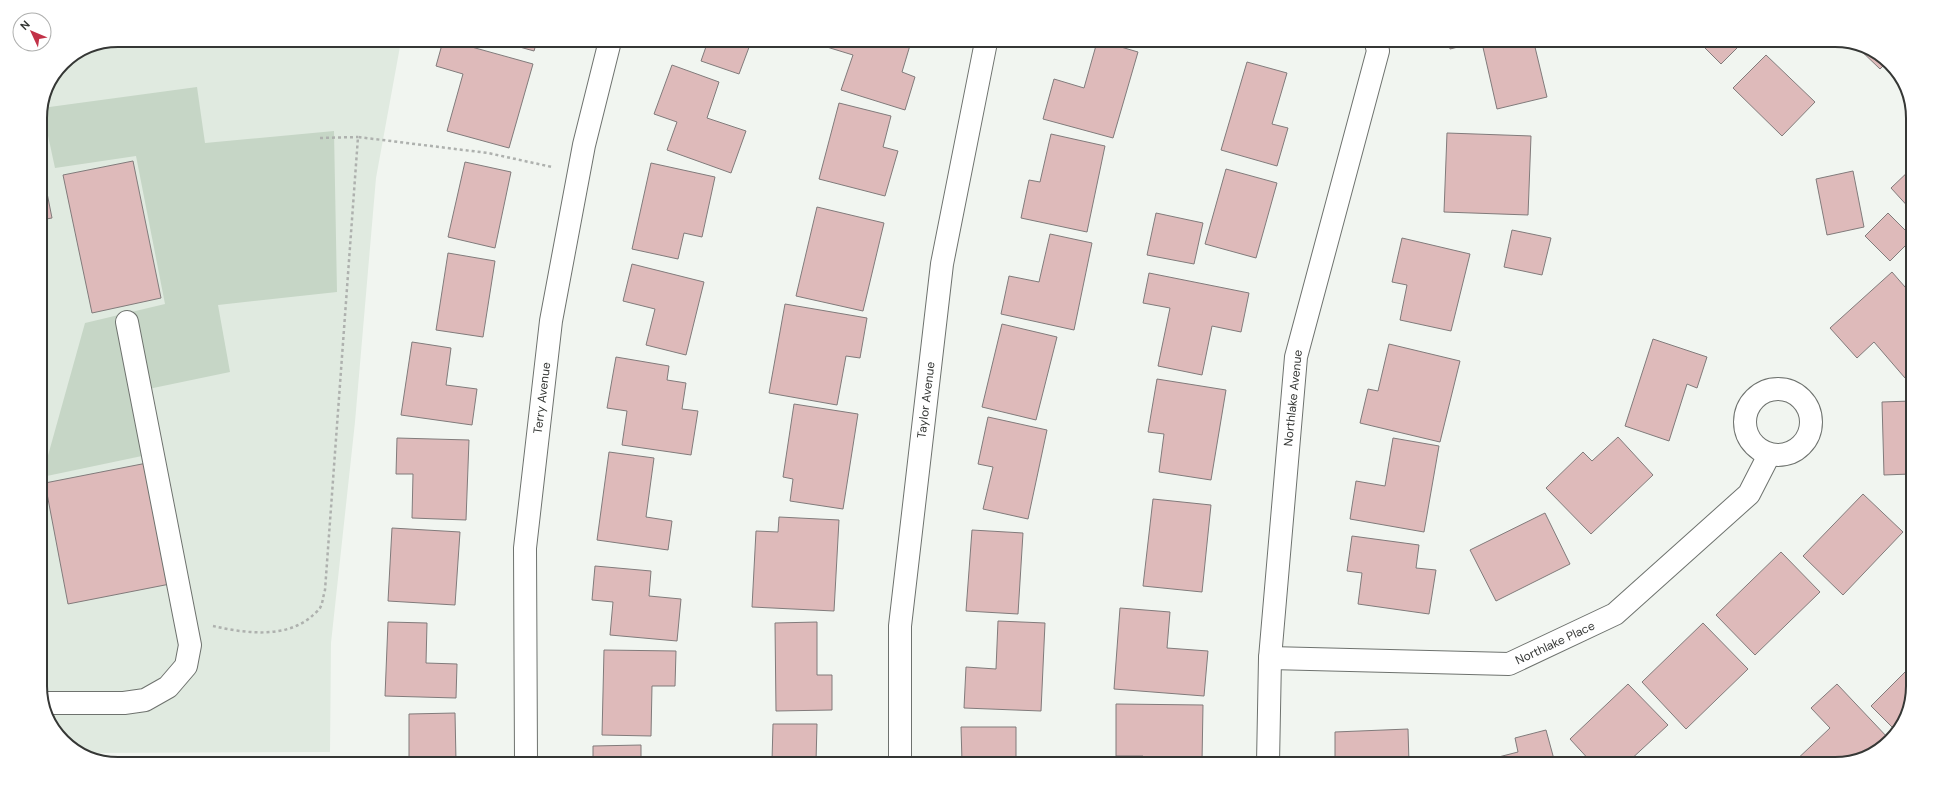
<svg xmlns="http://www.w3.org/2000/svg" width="1953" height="804" viewBox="0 0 1953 804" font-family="'DM Sans',sans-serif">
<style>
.built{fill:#e0eae0}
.green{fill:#c6d6c6}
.building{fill:#debaba;stroke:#817b7b}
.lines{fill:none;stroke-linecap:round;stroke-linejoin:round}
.minor-casing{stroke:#6e726e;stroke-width:24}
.path{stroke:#aeb1ae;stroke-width:2.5;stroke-dasharray:3 3;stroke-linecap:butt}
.minor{stroke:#fff;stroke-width:22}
.labels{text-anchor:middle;stroke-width:4;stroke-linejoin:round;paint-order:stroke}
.street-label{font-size:12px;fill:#353735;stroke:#fff}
.rim{fill:none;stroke:#353735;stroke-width:2}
</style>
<rect width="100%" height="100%" fill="#f1f5f0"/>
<!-- built -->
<path class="built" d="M118 40 401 41 376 178 355 422 331 643 330 752 84 753 56 734 40 691V113L48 84 63 63 88 46Z"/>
<!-- green -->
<path class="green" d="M197 87 205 143 334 131 337 292 218 305 230 372 134 392 142 456 42 477 85 323 165 304 136 156 55 168 42 108Z"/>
<!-- building -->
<g class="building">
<path d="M443 41H450L533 64 509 148 447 131 463 74 436 66Z"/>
<path d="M498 41H537L534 51Z"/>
<path d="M708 41 751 42 739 74 701 61Z"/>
<path d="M818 42H911L902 72 915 77 905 110 841 90 853 55 817 44Z"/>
<path d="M1097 42H1104L1138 52 1113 138 1043 119 1054 79 1084 88Z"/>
<path d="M1449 43H1474L1450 49Z"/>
<path d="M1482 43H1534L1547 97 1497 109Z"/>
<path d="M1701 44H1741L1721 64Z"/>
<path d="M1854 44H1860L1886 63 1880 69Z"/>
<path d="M1766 55 1815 102 1782 136 1733 88Z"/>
<path d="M1247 62 1287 73 1272 124 1288 128 1277 166 1221 150Z"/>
<path d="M672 65 719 82 707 118 746 131 731 173 667 150 677 122 654 114Z"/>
<path d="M839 103 891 116 883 147 898 151 885 196 819 179Z"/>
<path d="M1447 133 1531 136 1528 215 1444 212Z"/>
<path d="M1051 134 1105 146 1087 232 1021 218 1029 180 1040 182Z"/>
<path d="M133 161 161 298 92 313 63 175Z"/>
<path d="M465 162 511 172 495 248 448 237Z"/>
<path d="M651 163 715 177 702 237 684 233 678 259 632 249Z"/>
<path d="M1912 168V211L1891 188Z"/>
<path d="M1226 169 1277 183 1256 258 1205 244Z"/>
<path d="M1853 171 1864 227 1827 235 1816 179Z"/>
<path d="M40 178H44L52 218 40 220Z"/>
<path d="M817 207 884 223 863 311 796 296Z"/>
<path d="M1156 213 1203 223 1194 264 1147 255Z"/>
<path d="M1888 213 1912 237V239L1890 261 1865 236Z"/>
<path d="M1512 230 1551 238 1542 275 1504 267Z"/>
<path d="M1050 234 1092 243 1074 330 1001 314 1009 276 1039 282Z"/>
<path d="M1402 238 1470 254 1451 331 1400 320 1407 285 1392 282Z"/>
<path d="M448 253 495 261 483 337 436 330Z"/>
<path d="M632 264 704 282 686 355 646 345 655 309 623 301Z"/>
<path d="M1892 272 1912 295 1911 373 1905 378 1874 342 1857 358 1830 328Z"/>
<path d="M1149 273 1249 293 1241 332 1212 326 1202 375 1158 366 1170 308 1143 303Z"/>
<path d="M785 304 867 318 860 358 846 356 837 405 769 393Z"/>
<path d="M1002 324 1057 337 1036 420 982 407Z"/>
<path d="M1653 339 1707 357 1697 388 1687 384 1669 441 1625 426Z"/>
<path d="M412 342 451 348 446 385 477 389 472 425 401 415Z"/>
<path d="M1389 344 1460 361 1440 442 1360 423 1368 389 1378 391Z"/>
<path d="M616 357 669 366 667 380 686 383 682 409 698 411 691 455 622 445 627 411 607 408Z"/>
<path d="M1157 379 1226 390 1211 480 1159 472 1164 434 1148 432Z"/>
<path d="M1911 401 1910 474 1884 475 1882 402Z"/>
<path d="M794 404 858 414 843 509 790 501 793 479 783 477Z"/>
<path d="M988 417 1047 430 1028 519 983 509 993 467 978 464Z"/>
<path d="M1618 437 1653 475 1591 534 1546 488 1583 452 1592 461Z"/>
<path d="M397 438 469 440 466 520 412 518 413 474H396Z"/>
<path d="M1393 438 1439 446 1424 532 1350 519 1356 481 1385 486Z"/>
<path d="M609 452 654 458 646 517 672 521 668 550 597 540Z"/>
<path d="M147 463 170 584 68 604 45 483Z"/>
<path d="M1863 494 1903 532 1843 595 1803 556Z"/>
<path d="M1153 499 1211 505 1202 592 1143 586Z"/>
<path d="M1545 513 1570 564 1496 601 1470 550Z"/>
<path d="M779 517 839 520 834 611 752 607 756 531 778 532Z"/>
<path d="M392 528 460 532 455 605 388 601Z"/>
<path d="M40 529 44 548 40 549Z"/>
<path d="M972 530 1023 533 1018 614 966 611Z"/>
<path d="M1352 536 1419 545 1416 568 1436 570 1429 614 1358 604 1362 573 1347 571Z"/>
<path d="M1781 552 1820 592 1755 655 1716 615Z"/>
<path d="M595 566 651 571 649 596 681 599 677 641 610 635 613 602 592 600Z"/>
<path d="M1120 608 1170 612 1167 648 1208 651 1204 696 1114 689Z"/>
<path d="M998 621 1045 623 1041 711 964 708 966 667 996 669Z"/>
<path d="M388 622 427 623 426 663 457 664 456 698 385 696Z"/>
<path d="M817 622V675H832V710L776 711 775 623Z"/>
<path d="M1703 623 1748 669 1686 729 1642 682Z"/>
<path d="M604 650 676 651 675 686H652L651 736 602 735Z"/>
<path d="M1909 668V711L1895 730 1871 706Z"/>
<path d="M1628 684 1668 725 1627 763H1592L1570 739Z"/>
<path d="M1837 684 1889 739 1882 748 1835 764H1792L1830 728 1811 708Z"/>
<path d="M1116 704 1203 705 1202 762H1143V756H1116Z"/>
<path d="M455 713 456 761H409V714Z"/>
<path d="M773 724H817L816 762 772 761Z"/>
<path d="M961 727H1016V762H1031H962Z"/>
<path d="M1408 729 1409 763H1335V732Z"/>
<path d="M1546 730 1555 763H1484L1483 761 1518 752 1515 738Z"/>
<path d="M641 745V761H593V746Z"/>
</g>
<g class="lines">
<!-- minor casing -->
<g class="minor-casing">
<g id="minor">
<circle cx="1778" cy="422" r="33"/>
<path d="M1270 658 1509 664 1615 614 1749 494 1769 455"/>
<path d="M45 703H124L145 700 168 687 186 666 190 645 127 322"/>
<path d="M526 761 525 548 551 321 584 145 610 41"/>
<path d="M900 762V626L942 264 986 42"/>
<path d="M1268 763 1270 658 1296 357 1378 51 1376 43"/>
</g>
</g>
<!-- path -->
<g class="path">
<path d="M320 138 358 137"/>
<path d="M213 626C244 633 284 639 311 617 314 614 318 611 320 608 323 603 323 596 325 590L358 137 488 153 552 167"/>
</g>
<!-- minor -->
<use href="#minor" class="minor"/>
</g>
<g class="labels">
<!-- street labels -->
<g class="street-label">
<text transform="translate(542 398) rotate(-83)" y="4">Terry Avenue</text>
<text transform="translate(1293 398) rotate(-84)" y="4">Northlake Avenue</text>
<text transform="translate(926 400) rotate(-83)" y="4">Taylor Avenue</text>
<text transform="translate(1555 643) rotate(-25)" y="4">Northlake Place</text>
</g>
</g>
<!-- crop -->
<path d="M0 0H1953V804H0ZM118 47H1835A71 71 0 0 1 1906 118V686A71 71 0 0 1 1835 757H118A71 71 0 0 1 47 686V118A71 71 0 0 1 118 47Z" fill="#fff" fill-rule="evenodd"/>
<path class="rim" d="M118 47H1835A71 71 0 0 1 1906 118V686A71 71 0 0 1 1835 757H118A71 71 0 0 1 47 686V118A71 71 0 0 1 118 47Z"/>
<!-- north arrow -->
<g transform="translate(32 32) rotate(314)"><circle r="19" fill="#ffffff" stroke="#aeafae"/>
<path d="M0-3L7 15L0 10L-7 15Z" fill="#c23248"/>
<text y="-6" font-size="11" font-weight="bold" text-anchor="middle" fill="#353735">N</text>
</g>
</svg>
